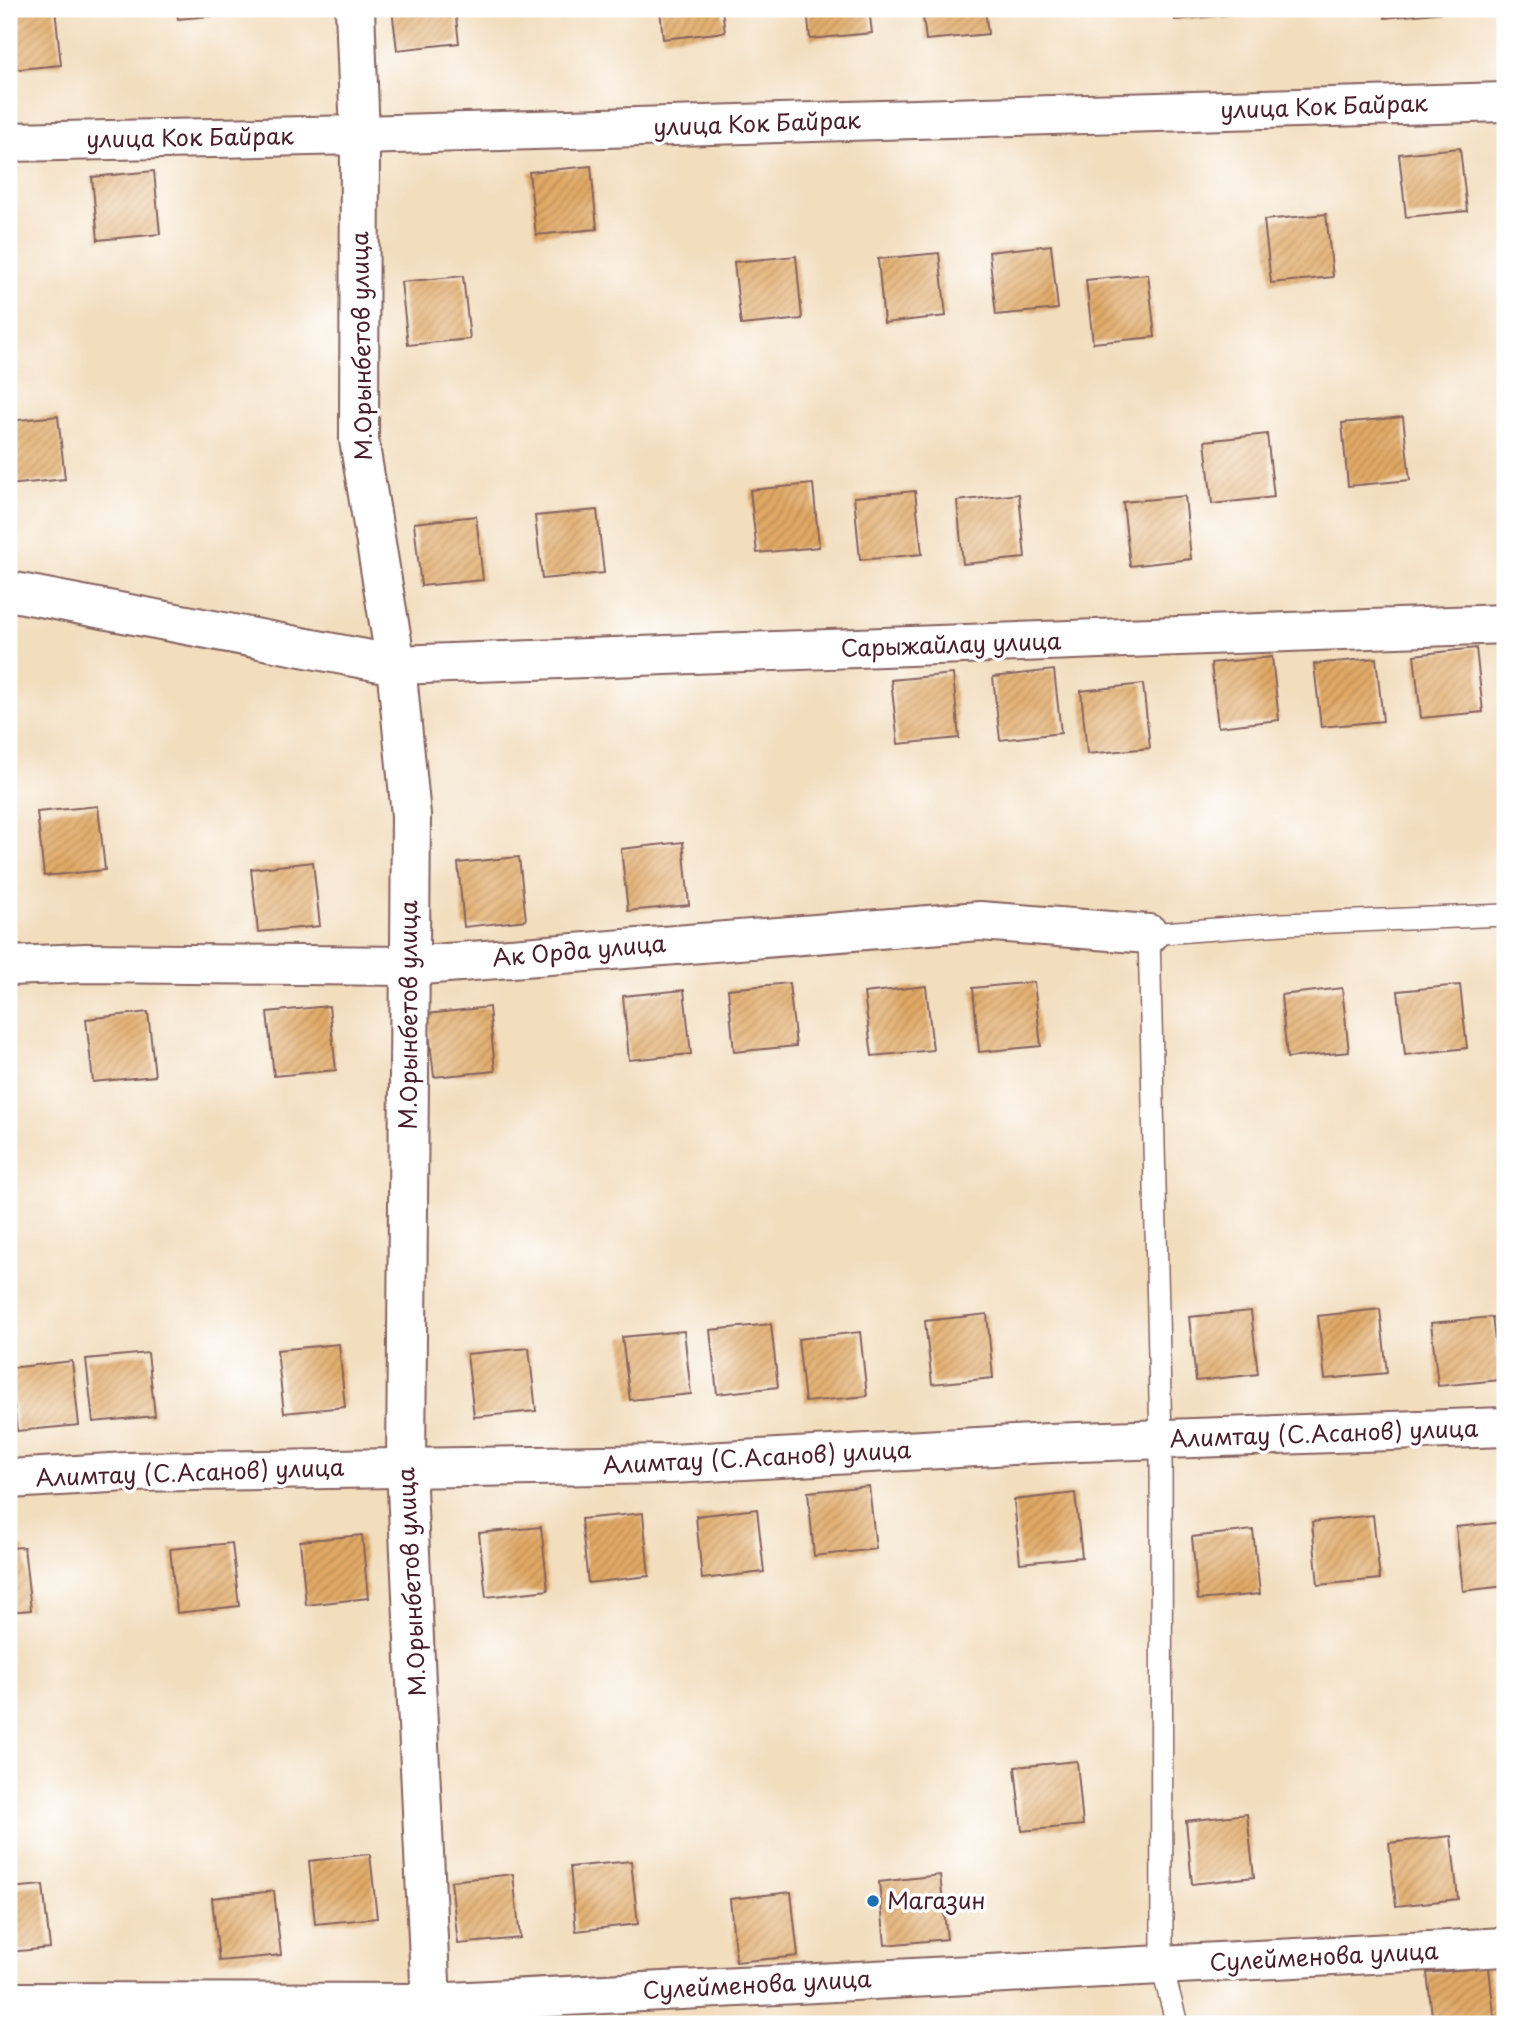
<svg xmlns="http://www.w3.org/2000/svg" width="1514" height="2033" viewBox="0 0 1514 2033" font-family="'Playpen Sans',sans-serif">
<style>
.building{fill:url(#building-hatch)}
.lines{fill:none;stroke-linecap:round;stroke-linejoin:round}
.lane-casing{stroke:#85625e;stroke-width:24}
.street-casing{stroke:#85625e;stroke-width:42}
.lane{stroke:#fff;stroke-width:21}
.street{stroke:#fff;stroke-width:38}
.poi-dot{fill:#1f6fb2;stroke:#fff;stroke-width:2.5}
.labels{text-anchor:middle;stroke-width:7;stroke-linejoin:round;paint-order:stroke}
.street-label{font-size:23px;fill:#4a1f2b;stroke:#fff}
.poi-label{font-size:23px;fill:#4a1f2b;stroke:#fff;text-anchor:start}
</style>
<defs>
<pattern id="building-hatch" width="6" height="6" patternUnits="userSpaceOnUse" patternTransform="scale(1.75)"><rect width="6" height="6" fill="#e1a965"/><path d="M-1 1l2-2M0 6l6-6M5 7l2-2" fill="none" stroke="#b88953"/></pattern>
</defs>
<rect width="100%" height="100%" fill="#fff"/>
<filter id="ink" filterUnits="userSpaceOnUse"><feTurbulence type="fractalNoise" baseFrequency=".0143" numOctaves="2"/><feDisplacementMap in="SourceGraphic" scale="14" xChannelSelector="R" yChannelSelector="G"/><feConvolveMatrix kernelMatrix="1 2 1 2 8 2 1 2 1" color-interpolation-filters="sRGB"/></filter>
<filter id="wash" filterUnits="userSpaceOnUse"><feTurbulence type="fractalNoise" baseFrequency=".00686" numOctaves="4" result="noise"/><feDisplacementMap in="SourceGraphic" scale="28" xChannelSelector="R" yChannelSelector="G"/><feGaussianBlur stdDeviation="1.57" result="paint"/><feColorMatrix in="noise" values="0 0 0 0 0 0 0 0 0 0 0 0 0 0 0 0 0 1.4 0 .05"/><feComposite in="paint" operator="in"/></filter>
<g filter="url(#wash)">
<rect width="100%" height="100%" fill="#f2ddbd"/>
<g id="blocks">
<!-- building -->
<g class="building">
<path d="M9 9H55L61 65 9 70Z"/>
<path d="M177 9H239L240 13 178 19Z"/>
<path d="M392 9H455L459 43 397 50Z"/>
<path d="M660 9H722L725 32 663 39Z"/>
<path d="M807 9H869L872 33 810 39Z"/>
<path d="M922 9H985L988 34 926 40Z"/>
<path d="M1174 9H1236L1237 14 1175 20Z"/>
<path d="M1384 9H1446L1447 12 1385 18Z"/>
<path d="M1460 148 1467 211 1406 217 1399 154Z"/>
<path d="M591 166 597 229 536 235 529 172Z"/>
<path d="M154 171 160 234 98 240 92 177Z"/>
<path d="M1326 214 1333 277 1271 283 1264 220Z"/>
<path d="M1051 245 1058 309 996 315 989 252Z"/>
<path d="M939 253 946 316 884 323 878 259Z"/>
<path d="M796 256 802 319 741 325 734 262Z"/>
<path d="M1148 274 1155 337 1093 343 1086 280Z"/>
<path d="M463 276 470 339 408 345 401 282Z"/>
<path d="M58 416 65 479 9 485V421Z"/>
<path d="M1403 417 1410 480 1348 486 1342 423Z"/>
<path d="M1267 434 1274 497 1212 504 1205 441Z"/>
<path d="M813 484 819 547 757 553 750 490Z"/>
<path d="M915 491 922 554 860 560 854 497Z"/>
<path d="M1019 494 1025 558 963 564 957 501Z"/>
<path d="M1185 496 1191 559 1130 566 1123 502Z"/>
<path d="M597 510 604 573 542 579 535 516Z"/>
<path d="M476 516 483 580 421 586 414 523Z"/>
<path d="M1476 648 1483 712 1421 718 1414 655Z"/>
<path d="M1272 657 1279 720 1218 727 1211 663Z"/>
<path d="M1376 658 1383 721 1321 727 1314 664Z"/>
<path d="M1054 670 1061 733 1000 740 993 677Z"/>
<path d="M953 674 959 738 898 744 891 680Z"/>
<path d="M1143 684 1150 748 1087 754 1081 691Z"/>
<path d="M98 806 105 870 44 876 37 812Z"/>
<path d="M683 842 689 905 628 911 621 849Z"/>
<path d="M519 857 526 920 464 927 458 863Z"/>
<path d="M313 862 320 926 258 932 251 869Z"/>
<path d="M1034 982 1041 1046 979 1052 973 988Z"/>
<path d="M789 983 796 1046 734 1052 728 989Z"/>
<path d="M1460 985 1467 1048 1405 1055 1398 991Z"/>
<path d="M926 986 933 1050 872 1056 864 993Z"/>
<path d="M1342 988 1349 1052 1287 1058 1281 995Z"/>
<path d="M684 990 691 1054 629 1060 623 996Z"/>
<path d="M329 1006 336 1070 274 1076 267 1012Z"/>
<path d="M489 1007 495 1071 434 1077 427 1014Z"/>
<path d="M148 1012 155 1076 93 1082 86 1019Z"/>
<path d="M1380 1309 1387 1373 1325 1379 1318 1316Z"/>
<path d="M1251 1311 1258 1374 1196 1381 1189 1317Z"/>
<path d="M987 1314 993 1378 932 1384 925 1321Z"/>
<path d="M1492 1317 1500 1380 1438 1386 1431 1323Z"/>
<path d="M771 1324 778 1387 717 1394 710 1330Z"/>
<path d="M684 1331 691 1394 630 1400 622 1337Z"/>
<path d="M860 1332 867 1396 805 1402 798 1339Z"/>
<path d="M339 1344 345 1407 284 1413 277 1350Z"/>
<path d="M529 1348 536 1411 474 1417 467 1354Z"/>
<path d="M148 1353 155 1416 93 1422 86 1359Z"/>
<path d="M72 1361 79 1425 17 1431 10 1368Z"/>
<path d="M869 1486 876 1549 814 1556 808 1492Z"/>
<path d="M1075 1493 1082 1557 1020 1563 1014 1500Z"/>
<path d="M757 1509 764 1572 702 1579 696 1516Z"/>
<path d="M643 1513 649 1576 588 1583 581 1519Z"/>
<path d="M1373 1515 1380 1579 1318 1585 1312 1522Z"/>
<path d="M1505 1522V1586L1463 1591 1456 1527Z"/>
<path d="M541 1527 548 1590 486 1597 479 1533Z"/>
<path d="M1253 1530 1260 1594 1198 1600 1192 1537Z"/>
<path d="M362 1535 368 1598 306 1605 300 1541Z"/>
<path d="M232 1543 239 1606 177 1613 170 1549Z"/>
<path d="M24 1547 31 1610 9 1612V1548Z"/>
<path d="M1077 1761 1083 1825 1022 1831 1015 1767Z"/>
<path d="M1247 1814 1254 1877 1192 1884 1186 1821Z"/>
<path d="M1451 1836 1458 1899 1396 1906 1389 1843Z"/>
<path d="M370 1854 377 1918 315 1924 309 1861Z"/>
<path d="M631 1861 638 1924 576 1931 570 1867Z"/>
<path d="M513 1874 520 1938 458 1944 451 1881Z"/>
<path d="M940 1875 947 1939 885 1945 879 1882Z"/>
<path d="M43 1885 50 1948 9 1952V1888Z"/>
<path d="M274 1891 281 1955 219 1961 212 1898Z"/>
<path d="M791 1892 798 1956 736 1962 730 1899Z"/>
<path d="M1489 1967 1495 2024H1433L1427 1973Z"/>
</g>
</g>
</g>
<g filter="url(#ink)">
<use href="#blocks" fill-opacity="0" stroke="#85625e" stroke-width="2"/>
<g class="lines">
<!-- lane casing -->
<g class="lane-casing">
<path id="lane" d="M1177 2024 1162 1967 1161 1440 1149 934 1283 924 1505 915"/>
</g>
<!-- street casing -->
<g class="street-casing">
<g id="street">
<path d="M355 9 360 135 359 440 396 665 411 815 406 1467 432 2024"/>
<path d="M9 142 360 135 1505 102"/>
<path d="M9 591 396 665 1505 624"/>
<path d="M9 966 86 963 409 966 980 921 1149 934"/>
<path d="M9 1479 127 1472 671 1464 1050 1443 1505 1427"/>
<path d="M9 2002 431 2003 1505 1947"/>
</g>
</g>
<!-- lane -->
<use href="#lane" class="lane"/>
<!-- street -->
<use href="#street" class="street"/>
</g>
</g>
<!-- markers -->
<circle class="poi-dot" cx="873" cy="1901" r="7"/>
<g class="labels">
<!-- street labels -->
<g class="street-label">
<text transform="translate(1324 107) rotate(-2)" y="8">улица Кок Байрак</text>
<text transform="translate(757 124) rotate(-2)" y="8">улица Кок Байрак</text>
<text transform="translate(190 138) rotate(-1)" y="8">улица Кок Байрак</text>
<text transform="translate(362 346) rotate(-91)" y="8">М.Орынбетов улица</text>
<text transform="translate(951 645) rotate(-2)" y="8">Сарыжайлау улица</text>
<text transform="translate(579 951) rotate(-5)" y="8">Ак Орда улица</text>
<text transform="translate(409 1015) rotate(-90)" y="8">М.Орынбетов улица</text>
<text transform="translate(1324 1434) rotate(-2)" y="8">Алимтау (С.Асанов) улица</text>
<text transform="translate(757 1458) rotate(-3)" y="8">Алимтау (С.Асанов) улица</text>
<text transform="translate(190 1473) rotate(-2)" y="8">Алимтау (С.Асанов) улица</text>
<text transform="translate(412 1582) rotate(-93)" y="8">М.Орынбетов улица</text>
<text transform="translate(1324 1957) rotate(-3)" y="8">Сулейменова улица</text>
<text transform="translate(757 1985) rotate(-3)" y="8">Сулейменова улица</text>
</g>
<!-- poi labels -->
<g class="poi-label">
<text x="887" y="1909">Магазин</text>
</g>
</g>
<!-- margin -->
<rect width="1514" height="2033" fill="none" stroke="#fff" stroke-width="35"/>
</svg>
